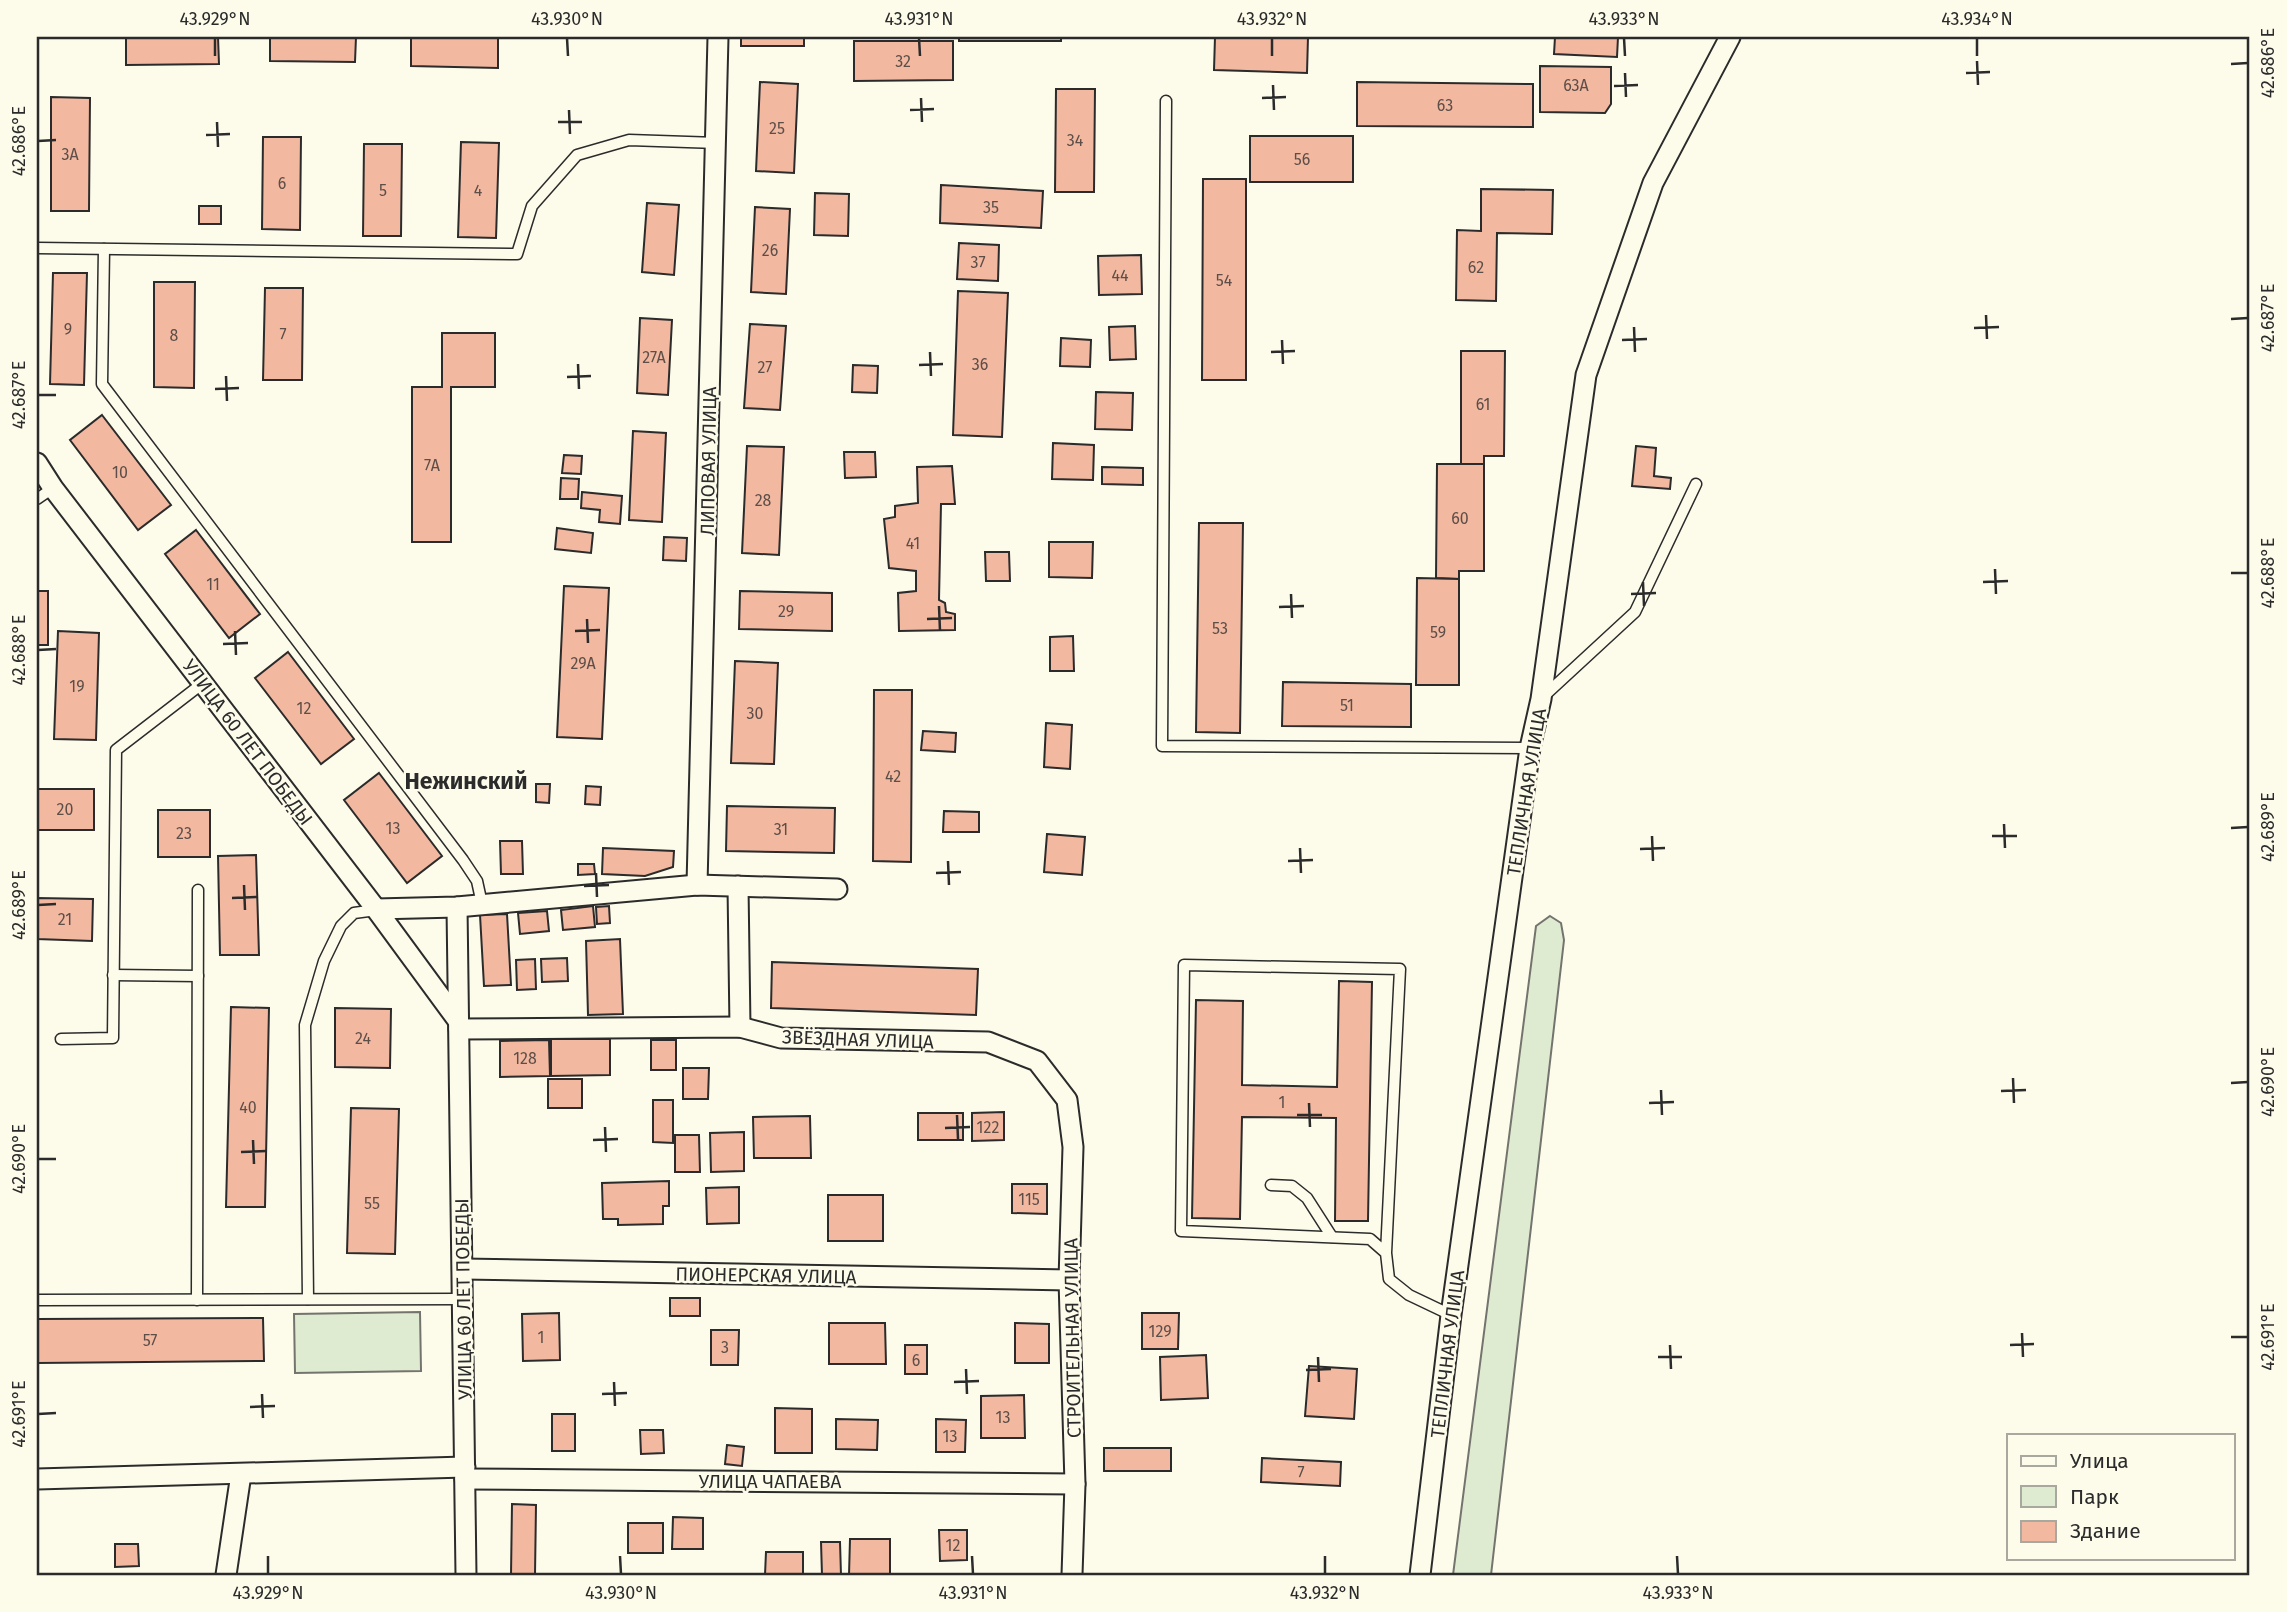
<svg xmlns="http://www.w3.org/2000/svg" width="2287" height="1612" viewBox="0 0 2287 1612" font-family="'Fira Sans',sans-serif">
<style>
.green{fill:#deebd1;stroke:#74746e;stroke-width:2}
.building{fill:#f2b8a0;stroke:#2b2b2b;stroke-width:2}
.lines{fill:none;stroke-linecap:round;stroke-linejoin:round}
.service-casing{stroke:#2b2b2b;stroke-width:13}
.minor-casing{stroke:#2b2b2b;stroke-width:23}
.service{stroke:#fdfbea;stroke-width:10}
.minor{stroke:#fdfbea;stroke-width:19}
.ticks{fill:none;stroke:#2b2b2b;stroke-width:2.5}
.labels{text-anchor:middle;stroke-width:5;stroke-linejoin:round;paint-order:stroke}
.number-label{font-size:16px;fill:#5d4e48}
.street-label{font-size:19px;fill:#2b2b2b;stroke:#fdfbea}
.quarter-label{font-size:23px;font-weight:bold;fill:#2b2b2b;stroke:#fdfbea}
.neatline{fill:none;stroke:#2b2b2b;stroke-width:2.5}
.ticks-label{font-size:18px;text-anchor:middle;fill:#2b2b2b}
</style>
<rect width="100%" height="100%" fill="#fdfbea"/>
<!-- green -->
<g class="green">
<path d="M1550 916 1561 923 1564 940 1491 1575H1453L1536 926Z"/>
<path d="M420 1312 421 1371 295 1373 294 1314Z"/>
</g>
<!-- building -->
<g class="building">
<path d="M126 37H218L219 64 126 65Z"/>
<path d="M270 37H356L355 62 270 61Z"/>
<path d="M411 37H498V68L411 66Z"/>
<rect x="741" y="37" width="63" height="9"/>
<rect x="959" y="37" width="102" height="4"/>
<path d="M1215 37H1308L1307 73 1214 70Z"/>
<path d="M1555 37H1618L1617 57 1554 54Z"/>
<path d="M854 41H953V80L854 81Z"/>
<path d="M1540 66 1611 67V104L1605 113 1540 112Z"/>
<path d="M760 82 798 84 794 173 756 171Z"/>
<path d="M1357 82 1533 84V127L1357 126Z"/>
<path d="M1056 89H1095L1094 192H1055Z"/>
<path d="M51 97 90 98 89 211H51Z"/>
<rect x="1250" y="136" width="103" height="46"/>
<path d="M263 137H301L300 230 262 229Z"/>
<path d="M461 142 499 143 496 238 458 237Z"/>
<path d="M364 144H402L401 236H363Z"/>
<path d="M1203 179H1246V380H1202Z"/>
<path d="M941 185 1043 191 1041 228 940 223Z"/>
<path d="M1481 189 1553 190 1552 234 1497 233 1496 301 1456 300 1457 230 1481 231Z"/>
<path d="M815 193 849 194 848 236 814 235Z"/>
<path d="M647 203 679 205 674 275 642 272Z"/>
<rect x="199" y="206" width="22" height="18"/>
<path d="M755 207 790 209 786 294 751 292Z"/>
<path d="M959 243 999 245 998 281 957 279Z"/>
<path d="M1141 255 1142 294 1099 295 1098 256Z"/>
<path d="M53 273H87L84 385 50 384Z"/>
<path d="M154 282H195L194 388 154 387Z"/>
<path d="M265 288H303L302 380H263Z"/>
<path d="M958 291 1008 293 1002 437 953 435Z"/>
<path d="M640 318 672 320 668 395 637 393Z"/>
<path d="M750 324 786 326 780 410 744 408Z"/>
<path d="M1135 326 1136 359 1110 360 1109 327Z"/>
<path d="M442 333H495V387H451V542H412V387H442Z"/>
<path d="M1061 338 1091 340 1090 367 1060 366Z"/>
<path d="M1461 351H1505L1504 456H1484V464H1461Z"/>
<path d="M853 365 878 366 877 393 852 392Z"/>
<path d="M1096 392 1133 393 1132 430 1095 429Z"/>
<path d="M102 415 171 505 138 530 70 440Z"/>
<path d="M633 431 666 433 662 522 629 520Z"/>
<path d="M1053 443 1094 445 1093 480 1052 479Z"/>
<path d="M747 446 784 447 779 555 742 553Z"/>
<path d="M1636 446 1656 448 1654 476 1671 478 1670 489 1632 486Z"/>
<path d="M844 452H875L876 477 845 478Z"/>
<path d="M564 455 582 456 581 474 562 473Z"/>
<path d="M1437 464H1484V571H1459V579L1436 578Z"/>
<path d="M952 466 955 504H941L939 600 945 603 946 612 955 614V630L899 631 898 593 916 591V571L889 568 884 519 895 517V506L918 503 917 467Z"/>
<path d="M1102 467 1143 468V485L1102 484Z"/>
<path d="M561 478 579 479 578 499H560Z"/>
<path d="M582 492 622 496 620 524 599 522 600 510 581 508Z"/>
<path d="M1199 523H1243L1240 733 1196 732Z"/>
<path d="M557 528 593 533 591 553 555 549Z"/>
<path d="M196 530 260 614 229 638 165 554Z"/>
<path d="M664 537 687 538 686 561 663 560Z"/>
<path d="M1049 542H1093L1092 578 1049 577Z"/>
<path d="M985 552H1009L1010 581H986Z"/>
<path d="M1417 578 1459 579V685H1416Z"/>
<path d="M564 586 609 588 602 739 557 737Z"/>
<rect x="37" y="591" width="11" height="54"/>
<path d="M740 591 832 593V631L739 629Z"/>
<path d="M58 631 99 633 96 740 54 739Z"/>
<path d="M1073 636 1074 671H1050V637Z"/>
<path d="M288 652 354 739 321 764 255 678Z"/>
<path d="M735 661 778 663 774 764 731 763Z"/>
<path d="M1283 682 1411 684V727L1282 726Z"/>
<path d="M874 690H912L911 862 873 861Z"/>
<path d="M1046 723 1072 725 1070 769 1044 767Z"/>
<path d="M923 731 956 733 955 752 921 750Z"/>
<path d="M379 773 442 856 407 883 344 800Z"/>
<path d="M536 784H550L549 803 536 802Z"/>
<path d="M586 786 601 787 600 805 585 804Z"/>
<rect x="37" y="789" width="57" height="41"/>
<path d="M727 806 835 808 834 853 726 851Z"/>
<rect x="158" y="810" width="52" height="47"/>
<path d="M944 811 979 812V832H943Z"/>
<path d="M1047 834 1085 837 1082 875 1044 872Z"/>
<path d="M500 841H522L523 874H501Z"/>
<path d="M603 848 674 851 673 867 645 876 602 874Z"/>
<path d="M256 855 259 955H220L218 856Z"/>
<path d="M578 864H594L595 874 578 875Z"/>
<path d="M37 898 93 899 92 941 37 939Z"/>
<path d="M593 906 595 927 563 930 561 910Z"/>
<path d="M609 906 610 923 597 924 596 907Z"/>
<path d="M547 911 549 931 520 934 518 913Z"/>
<path d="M507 914 511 985 484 986 480 915Z"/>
<path d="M620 939 623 1014 588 1015 586 941Z"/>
<path d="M567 958 568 981 542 982 541 959Z"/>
<path d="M535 959 536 989 517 990 516 960Z"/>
<path d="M772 962 978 969 976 1015 771 1008Z"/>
<path d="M1339 981 1372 982 1368 1221H1335L1336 1118 1242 1117 1240 1219 1192 1218 1196 1000 1243 1001 1242 1085 1337 1087Z"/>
<path d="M231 1007 269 1008 265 1207H226Z"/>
<path d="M335 1008 391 1009 390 1068 335 1067Z"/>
<path d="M551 1039H610V1075L551 1076Z"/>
<path d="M549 1040 550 1076 500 1077V1041Z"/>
<rect x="651" y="1040" width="25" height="30"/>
<path d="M683 1068H709L708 1099H683Z"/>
<rect x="548" y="1079" width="34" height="29"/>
<path d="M653 1100H673V1143L653 1142Z"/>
<path d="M351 1108 399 1109 395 1254 347 1253Z"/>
<path d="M1004 1112V1140L972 1141V1113Z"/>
<rect x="918" y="1113" width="45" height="27"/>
<path d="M810 1116 811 1158H754L753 1117Z"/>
<path d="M744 1132V1171L711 1172 710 1133Z"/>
<path d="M675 1135H699L700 1172H675Z"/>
<path d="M669 1181V1206H663V1224L618 1225V1219H603L602 1183Z"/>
<path d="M1012 1184H1047V1214L1012 1213Z"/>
<path d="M739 1187V1223L707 1224 706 1188Z"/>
<rect x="828" y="1195" width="55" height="46"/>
<rect x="670" y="1298" width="30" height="18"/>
<path d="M559 1313 560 1360 523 1361 522 1314Z"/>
<path d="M1142 1313H1179L1178 1349H1142Z"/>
<path d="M263 1318 264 1361 37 1363V1319Z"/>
<path d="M829 1323H885L886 1364H829Z"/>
<path d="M1015 1323 1049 1324V1363H1015Z"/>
<path d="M711 1330H739L738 1365H711Z"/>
<rect x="905" y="1345" width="22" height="29"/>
<path d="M1206 1355 1208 1398 1161 1400 1160 1357Z"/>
<path d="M1309 1366 1357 1369 1354 1419 1305 1416Z"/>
<path d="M1024 1395 1025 1438H981V1396Z"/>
<path d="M775 1408 812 1409V1453H775Z"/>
<rect x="552" y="1414" width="23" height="37"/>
<path d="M836 1419 878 1420 877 1450 836 1449Z"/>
<path d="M936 1419 966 1420 965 1452H936Z"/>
<path d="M640 1430H663L664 1453 641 1454Z"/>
<path d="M727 1445 744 1447 742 1466 725 1464Z"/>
<rect x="1104" y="1448" width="67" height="23"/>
<path d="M1262 1458 1341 1462 1340 1486 1261 1482Z"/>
<path d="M512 1504 536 1505 535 1575H511Z"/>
<path d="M673 1517 703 1518V1549H672Z"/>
<rect x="628" y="1523" width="35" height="30"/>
<path d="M939 1530H967V1560L940 1561Z"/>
<path d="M850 1539H890V1575H849Z"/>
<path d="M821 1542H840L841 1575H822Z"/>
<path d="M115 1544H138L139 1566 115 1567Z"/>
<path d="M766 1552H803V1575H765Z"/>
</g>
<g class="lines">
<!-- service casing -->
<g class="service-casing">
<g id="service">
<path d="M1166 101 1162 746 1530 748"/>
<path d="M37 248 517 254 532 206 577 155 629 140 717 143"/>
<path d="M104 249 102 384 463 860 477 881 482 904"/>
<path d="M37 499 53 488"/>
<path d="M1544 696 1635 612 1696 484"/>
<path d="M113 975 198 976"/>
<path d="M61 1039 113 1038 116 750 203 683"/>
<path d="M1271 1185 1292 1186 1307 1198 1332 1237"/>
<path d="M1386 1253 1400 969 1184 965 1181 1231 1370 1239 1386 1253 1389 1279 1409 1295 1451 1315"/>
<path d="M308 1299 305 1025 324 961 341 926 354 913 376 910"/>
<path d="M37 1300 463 1299"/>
<path d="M197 1300 198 890"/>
</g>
</g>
<!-- minor casing -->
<g class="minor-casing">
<g id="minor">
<path d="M37 463 53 488 376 909 459 1022"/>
<path d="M697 885 718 37"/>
<path d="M738 886 740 1027"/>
<path d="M457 907 466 1575"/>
<path d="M376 909 457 907 697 885 837 889"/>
<path d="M459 1029 740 1027 781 1038 988 1042 1037 1061 1067 1100 1073 1147 1069 1280 1075 1484 1072 1575"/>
<path d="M463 1269 1069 1280"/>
<path d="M37 1479 465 1467"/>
<path d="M465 1479 1075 1484"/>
<path d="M226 1575 241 1474"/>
<path d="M1420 1575 1451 1315 1530 748 1541 699 1586 375 1653 183 1730 37"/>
</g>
</g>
<!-- service -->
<use href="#service" class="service"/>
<!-- minor -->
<use href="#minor" class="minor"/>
</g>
<!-- ticks -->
<path class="ticks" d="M215 38V56M567 38 568 56M919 38 920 56M1272 38V56M1624 38 1625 56M1977 38V56M1977 61 1978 85M2231 64 2248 63M1625 73 1626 97M1966 73 1990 72M1273 85 1274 110M1614 86 1638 85M921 98 922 122M1262 98 1286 97M569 110 570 134M910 110 934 109M217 122 218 147M558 122H582M206 135 230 134M38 141 56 140M1986 315 1987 339M2231 319 2248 318M1634 327 1635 352M1974 328 1999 327M1282 340 1283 364M1622 340 1647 339M930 352 931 376M1271 352 1295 351M578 364 579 389M919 365 943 364M226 376 227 401M567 377 591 376M215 389 239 388M38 395H56M1995 569 1996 594M2231 573H2248M1643 582 1644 606M1983 582 2008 581M1291 594 1292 618M1631 594 1656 593M939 606 940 631M1279 607 1304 606M587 619 588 643M927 619 952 618M235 631 236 655M575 631 600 630M223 644 248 643M38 650 56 649M2004 824 2005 848M2231 828 2248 827M1652 836 1653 861M1992 836H2017M1300 848 1301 873M1640 849 1665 848M948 861 949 885M1288 861 1313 860M596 873 597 897M936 873 961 872M244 885 245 910M584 886 609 885M232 898 257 897M38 905 56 904M2013 1078 2014 1103M2231 1083 2248 1082M1661 1090 1662 1115M2001 1091 2026 1090M1309 1103 1310 1127M1649 1103 1674 1102M957 1115 958 1139M1297 1115H1322M605 1127 606 1152M945 1128 970 1127M253 1140 254 1164M593 1140 618 1139M241 1152 266 1151M38 1159H56M2022 1333 2023 1357M2231 1337H2248M1670 1345 1671 1369M2010 1345 2034 1344M1318 1357 1319 1382M1658 1357H1682M966 1369 967 1394M1306 1370 1331 1369M614 1382 615 1406M954 1382 979 1381M262 1394 263 1418M602 1394 627 1393M250 1407 275 1406M38 1414 56 1413M268 1556V1574M620 1556 621 1574M972 1556 973 1574M1325 1556V1574M1677 1556 1678 1574"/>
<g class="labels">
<!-- number labels -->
<g class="number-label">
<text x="903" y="67">32</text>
<text x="1576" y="91">63А</text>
<text x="1445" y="111">63</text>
<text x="777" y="134">25</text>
<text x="1075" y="146">34</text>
<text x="70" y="160">3А</text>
<text x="1302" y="165">56</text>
<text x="282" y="189">6</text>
<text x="383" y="196">5</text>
<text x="478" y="196">4</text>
<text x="991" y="213">35</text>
<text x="770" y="256">26</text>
<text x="978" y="268">37</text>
<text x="1476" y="273">62</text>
<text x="1120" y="281">44</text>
<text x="1224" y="286">54</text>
<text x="68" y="335">9</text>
<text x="283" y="340">7</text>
<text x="174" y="341">8</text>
<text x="654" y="363">27А</text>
<text x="980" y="370">36</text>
<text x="765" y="373">27</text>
<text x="1483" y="410">61</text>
<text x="432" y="471">7А</text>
<text x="120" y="478">10</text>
<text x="763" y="506">28</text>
<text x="1460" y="524">60</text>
<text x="913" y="549">41</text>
<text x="213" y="590">11</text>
<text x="786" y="617">29</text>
<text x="1220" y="634">53</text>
<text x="1438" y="638">59</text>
<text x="583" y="669">29А</text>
<text x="77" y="692">19</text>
<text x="1347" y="711">51</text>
<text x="304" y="714">12</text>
<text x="755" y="719">30</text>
<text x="893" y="782">42</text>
<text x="65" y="815">20</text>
<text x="393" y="834">13</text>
<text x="781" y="835">31</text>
<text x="184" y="839">23</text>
<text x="65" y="925">21</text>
<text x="363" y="1044">24</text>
<text x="525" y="1064">128</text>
<text x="1282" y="1108">1</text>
<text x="248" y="1113">40</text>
<text x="988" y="1133">122</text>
<text x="1029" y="1205">115</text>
<text x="372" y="1209">55</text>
<text x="1160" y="1337">129</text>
<text x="541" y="1343">1</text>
<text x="150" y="1346">57</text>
<text x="725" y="1353">3</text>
<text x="916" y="1366">6</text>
<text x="1003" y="1423">13</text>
<text x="950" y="1442">13</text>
<text x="1301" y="1478">7</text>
<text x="953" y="1551">12</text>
</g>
<!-- street labels -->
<g class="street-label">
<text transform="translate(708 461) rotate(-89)" y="7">ЛИПОВАЯ УЛИЦА</text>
<text transform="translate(248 742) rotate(53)" y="7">УЛИЦА 60 ЛЕТ ПОБЕДЫ</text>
<text transform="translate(1526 792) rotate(-81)" y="7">ТЕПЛИЧНАЯ УЛИЦА</text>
<text transform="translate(858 1039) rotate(2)" y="7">ЗВЁЗДНАЯ УЛИЦА</text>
<text transform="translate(766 1275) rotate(1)" y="7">ПИОНЕРСКАЯ УЛИЦА</text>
<text transform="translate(463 1299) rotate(-91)" y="7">УЛИЦА 60 ЛЕТ ПОБЕДЫ</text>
<text transform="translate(1072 1338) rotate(-91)" y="7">СТРОИТЕЛЬНАЯ УЛИЦА</text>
<text transform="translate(1447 1354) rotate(-83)" y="7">ТЕПЛИЧНАЯ УЛИЦА</text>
<text x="770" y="1488">УЛИЦА ЧАПАЕВА</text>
</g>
<!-- quarter labels -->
<g class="quarter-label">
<text x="466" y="789">Нежинский</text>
</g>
</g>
<!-- border -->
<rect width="2287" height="1612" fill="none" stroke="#fdfbea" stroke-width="77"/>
<!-- legend -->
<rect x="2007" y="1434" width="228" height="126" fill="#fdfbea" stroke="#a9a89e" stroke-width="2"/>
<rect x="2021" y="1456" width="35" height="10" fill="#fdfbea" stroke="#a9a89e" stroke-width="2"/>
<text x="2070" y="1468" font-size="21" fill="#2b2b2b">Улица</text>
<rect x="2021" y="1486" width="35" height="21" fill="#deebd1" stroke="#a9a89e" stroke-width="2"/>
<text x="2070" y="1504" font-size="21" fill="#2b2b2b">Парк</text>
<rect x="2021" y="1521" width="35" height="21" fill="#f2b8a0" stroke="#a9a89e" stroke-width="2"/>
<text x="2070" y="1538" font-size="21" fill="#2b2b2b">Здание</text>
<rect x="38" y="38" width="2210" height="1536" class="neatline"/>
<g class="ticks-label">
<text x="215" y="25">43.929°N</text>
<text x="567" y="25">43.930°N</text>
<text x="919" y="25">43.931°N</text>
<text x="1272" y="25">43.932°N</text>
<text x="1624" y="25">43.933°N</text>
<text x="1977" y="25">43.934°N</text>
<text transform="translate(2268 63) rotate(-90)" y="6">42.686°E</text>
<text transform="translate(19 141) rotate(-90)" y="6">42.686°E</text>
<text transform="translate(2268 318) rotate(-90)" y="6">42.687°E</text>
<text transform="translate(19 395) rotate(-90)" y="6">42.687°E</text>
<text transform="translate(2268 573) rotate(-90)" y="6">42.688°E</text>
<text transform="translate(19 650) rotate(-90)" y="6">42.688°E</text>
<text transform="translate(2268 827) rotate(-90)" y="6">42.689°E</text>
<text transform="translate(19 905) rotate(-90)" y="6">42.689°E</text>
<text transform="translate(2268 1082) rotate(-90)" y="6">42.690°E</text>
<text transform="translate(19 1159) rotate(-90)" y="6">42.690°E</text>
<text transform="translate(2268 1337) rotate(-90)" y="6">42.691°E</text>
<text transform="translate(19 1414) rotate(-90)" y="6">42.691°E</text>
<text x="268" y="1599">43.929°N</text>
<text x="621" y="1599">43.930°N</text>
<text x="973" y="1599">43.931°N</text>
<text x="1325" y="1599">43.932°N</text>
<text x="1678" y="1599">43.933°N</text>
</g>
</svg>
